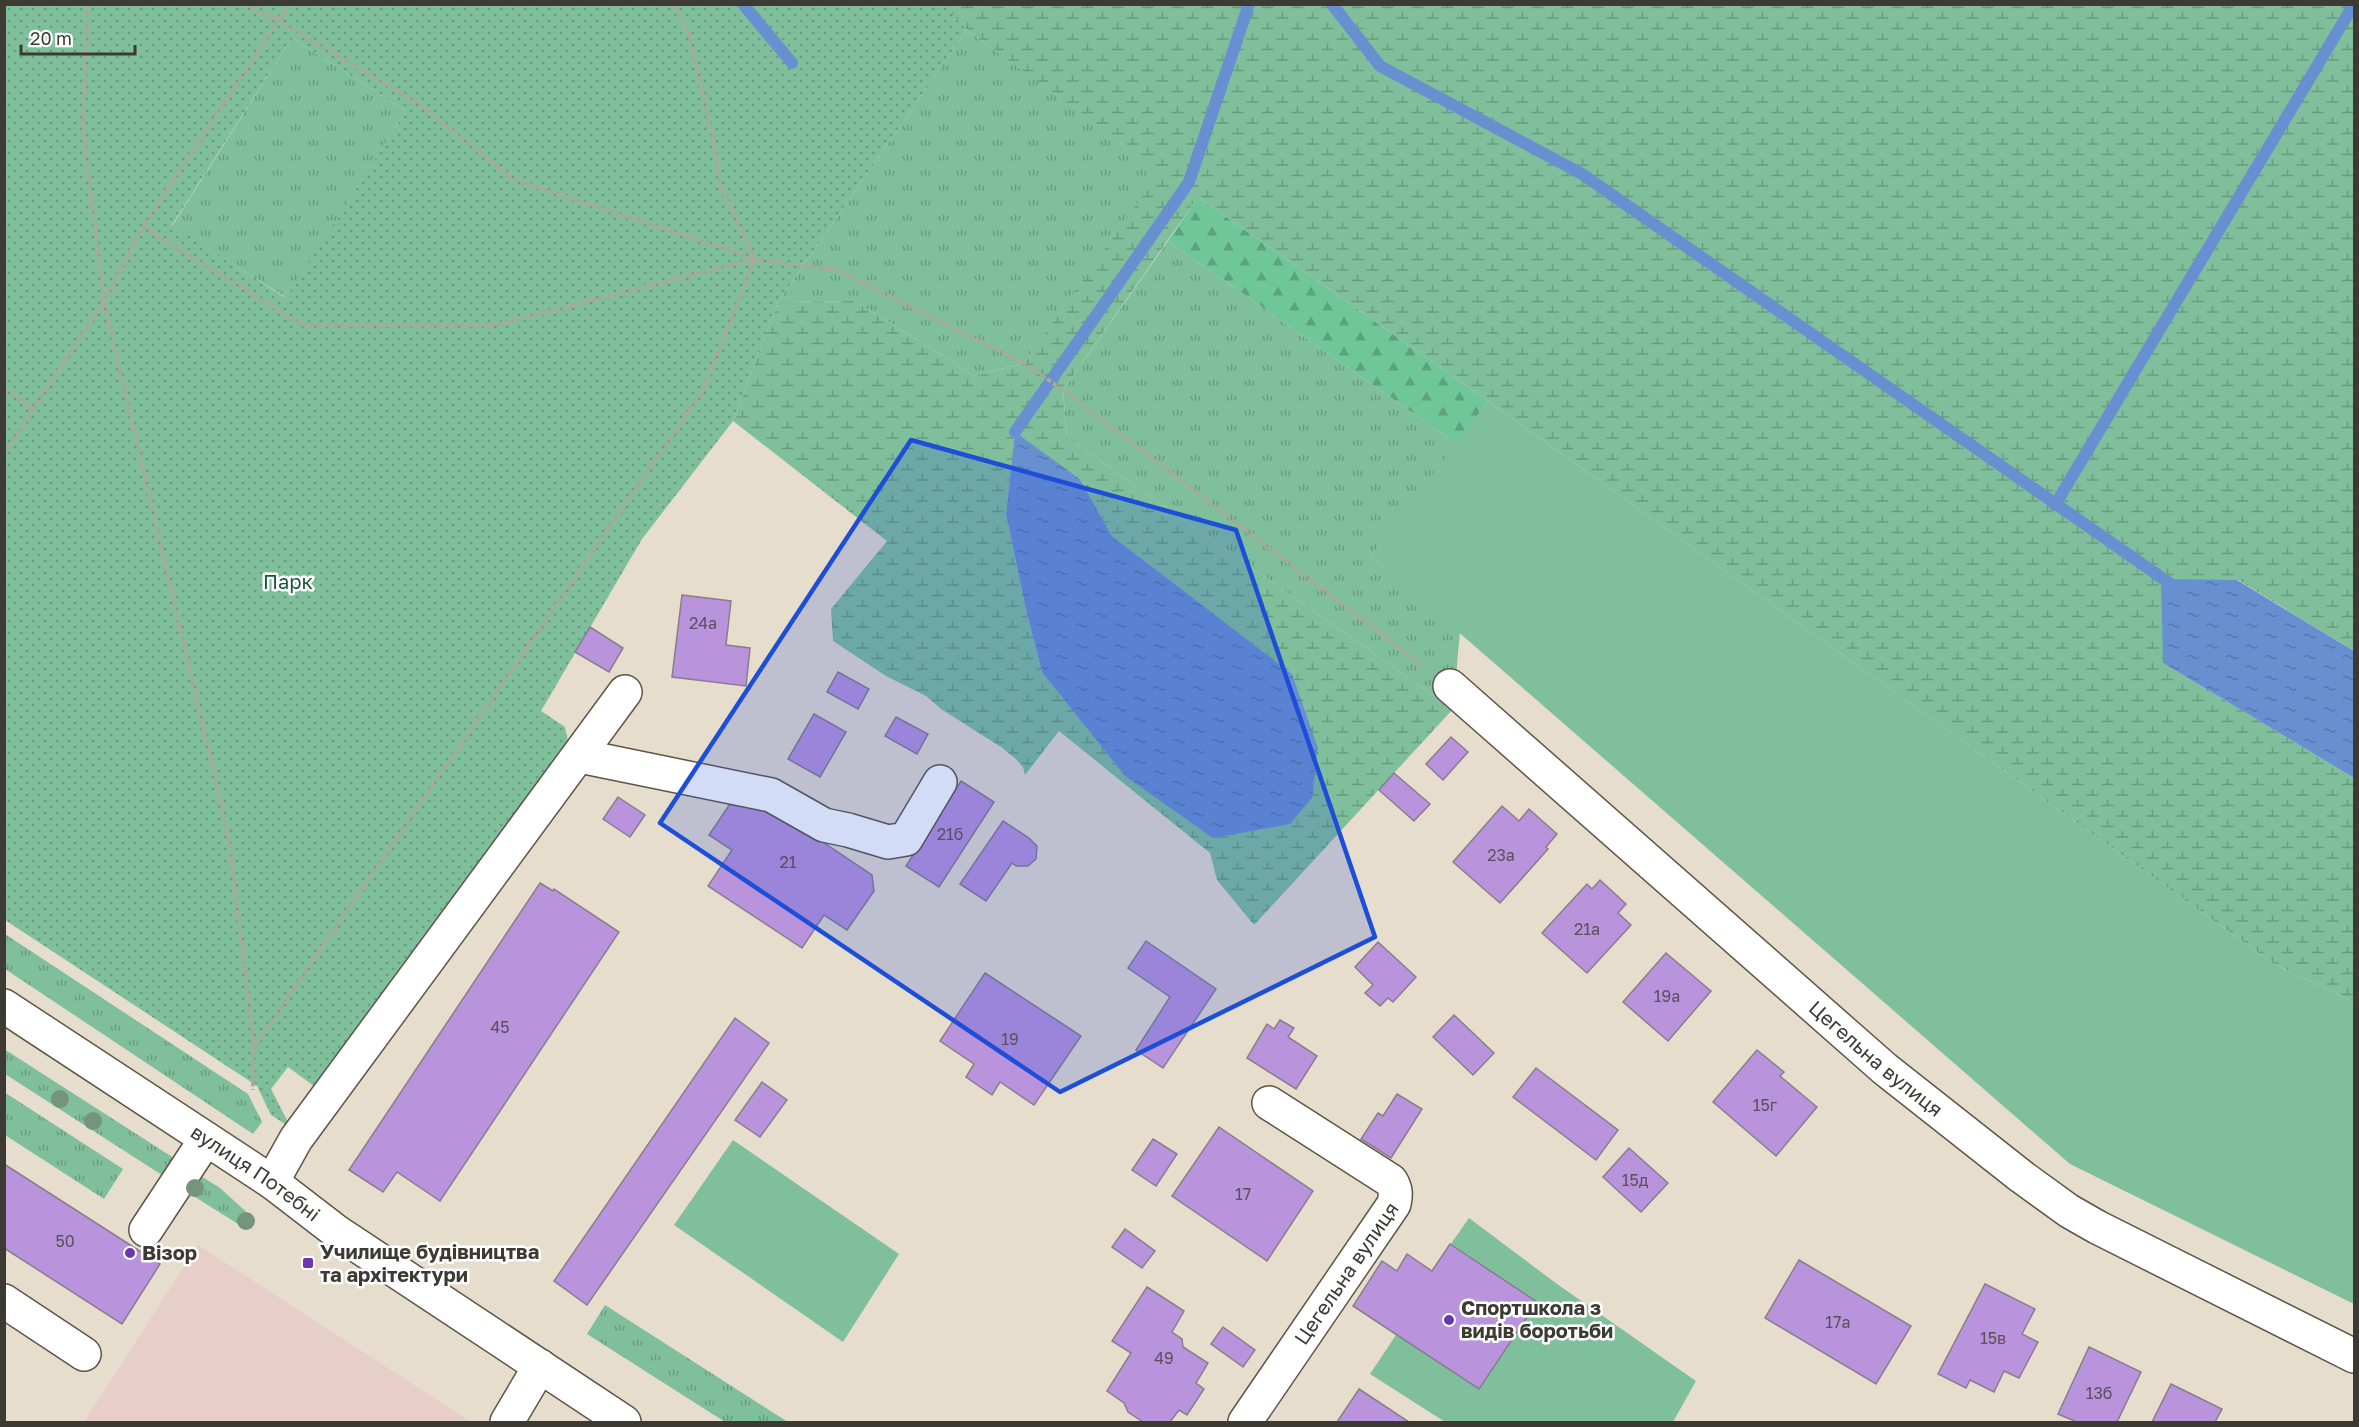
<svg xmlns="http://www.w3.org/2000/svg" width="2359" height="1427" viewBox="0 0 2359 1427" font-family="'Golos Text',sans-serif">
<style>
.education{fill:#e8cec9}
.grass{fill:url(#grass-tufts)}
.forest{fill:url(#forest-firs)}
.wetland{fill:url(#wetland-marsh);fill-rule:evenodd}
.park{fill:url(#park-dots);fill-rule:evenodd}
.garden{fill:#80bf9b}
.water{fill:url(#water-ripples)}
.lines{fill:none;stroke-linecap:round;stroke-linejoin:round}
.stream{stroke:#6890d1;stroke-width:12}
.building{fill:#b993db;stroke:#867e8d;stroke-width:1.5}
.minor-casing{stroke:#5d5547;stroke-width:36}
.path{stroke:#aea69a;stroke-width:4;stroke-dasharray:4.5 3;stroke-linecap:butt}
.minor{stroke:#fff;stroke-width:33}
.tree{fill:#75947d}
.marked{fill:#1d4ed8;fill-opacity:0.2;stroke:#1d4ed8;stroke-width:4.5;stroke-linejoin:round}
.poi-dot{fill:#6a36ad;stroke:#fff;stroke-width:2}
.labels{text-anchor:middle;stroke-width:5;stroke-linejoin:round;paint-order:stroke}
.number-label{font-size:16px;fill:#5c505d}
.park-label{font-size:20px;fill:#18593b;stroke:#fff}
.street-label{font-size:20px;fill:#3d3933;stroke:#fff}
.poi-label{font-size:20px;font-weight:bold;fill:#3d3933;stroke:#fff;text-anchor:start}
</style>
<defs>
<pattern id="grass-tufts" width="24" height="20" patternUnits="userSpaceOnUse" patternTransform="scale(1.5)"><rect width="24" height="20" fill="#80bf9b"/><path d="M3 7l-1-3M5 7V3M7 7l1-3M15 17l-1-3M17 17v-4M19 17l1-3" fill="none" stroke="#6a9c7f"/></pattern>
<pattern id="forest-firs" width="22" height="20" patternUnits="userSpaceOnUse" patternTransform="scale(1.5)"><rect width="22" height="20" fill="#6fc697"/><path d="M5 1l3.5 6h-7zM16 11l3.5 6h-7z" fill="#5ca27c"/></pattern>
<pattern id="wetland-marsh" width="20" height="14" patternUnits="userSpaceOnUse" patternTransform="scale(1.5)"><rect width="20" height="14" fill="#80bf9b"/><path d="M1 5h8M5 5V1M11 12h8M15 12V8" fill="none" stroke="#6a9c7f"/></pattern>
<pattern id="park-dots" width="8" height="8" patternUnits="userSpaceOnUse" patternTransform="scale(1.5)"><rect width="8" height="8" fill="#80bf9b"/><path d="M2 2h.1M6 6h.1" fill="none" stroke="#6a9c7f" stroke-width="1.8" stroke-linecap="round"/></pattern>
<pattern id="water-ripples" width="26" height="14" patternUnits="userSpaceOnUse" patternTransform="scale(1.5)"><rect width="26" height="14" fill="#6890d1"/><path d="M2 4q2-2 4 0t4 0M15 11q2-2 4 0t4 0" fill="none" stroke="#5777aa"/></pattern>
</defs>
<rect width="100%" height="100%" fill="#e7ddcd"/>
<!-- education -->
<path class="education" d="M198 1245 471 1422H84Z"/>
<!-- grass -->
<g class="grass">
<path d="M967 30 1161 171 1024 363 975 376 855 301 778 302Z"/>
<path d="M292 38 406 111 287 298 172 226Z"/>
<path d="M1168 241 1457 444 1371 556 1460 632 1453 709 1067 438 1063 390Z"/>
<path d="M5 934 248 1094 262 1122 253 1134 5 969Z"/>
<path d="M4 1049 180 1162 168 1179 5 1074Z"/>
<path d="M4 1092 123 1169 104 1199 5 1135Z"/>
<path d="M196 1173 220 1188 253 1218 246 1229 184 1190Z"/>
<path d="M605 1305 788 1422H725L587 1334Z"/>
</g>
<!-- forest -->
<path class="forest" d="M1198 197 1488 401 1457 444 1168 241Z"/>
<!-- wetland -->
<path class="wetland" d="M944 5H2354V651L2238 580 2163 663 2354 778V1002L2274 964 1488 401 1198 197 1063 390 1067 438 1453 709 1254 925 1217 880 1210 853 1059 731 1025 775 1023 767 1017 760 1001 747 941 709 926 696 886 676 833 641 831 609 887 541 733 421 778 302 855 301 975 376 1024 363 1160 171 967 30ZM1015 433 1080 479 1112 536 1292 675 1042 672 1026 610 1006 514Z"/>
<!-- park -->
<path class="park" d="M944 4 967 30 778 302 733 421 642 539 541 711 565 727 570 751 318 1089 288 1067 271 1089 291 1128 271 1115 257 1086 5 920 4 5ZM292 38 406 111 286 298 172 225Z"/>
<!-- garden -->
<g class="garden">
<path d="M1488 401 2274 964 2354 1002V1304L2070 1164 1371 556Z"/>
<path d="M733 1140 899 1254 843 1342 674 1225Z"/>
<path d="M1469 1218 1557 1284 1696 1381 1673 1422H1445L1370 1374 1396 1335 1353 1306 1382 1261 1397 1271 1407 1254 1432 1271Z"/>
</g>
<!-- water -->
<g class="water">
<path d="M1015 432 1080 479 1112 536 1292 674 1318 748 1312 798 1290 824 1213 838 1125 776 1042 672 1026 610 1006 514Z"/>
<path d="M2161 579 2237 580 2354 651V778L2163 663Z"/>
</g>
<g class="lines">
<!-- stream -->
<g class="stream">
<path d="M743 4 792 63"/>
<path d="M1332 4 1380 66 1582 174 2175 587"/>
<path d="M1015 432 1189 182 1249 4"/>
<path d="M2055 505 2354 4"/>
</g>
</g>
<!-- building -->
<g class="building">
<path d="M682 595 731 601 726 645 750 648 746 686 672 677Z"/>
<path d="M590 627 623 648 609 672 575 652Z"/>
<path d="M838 672 869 689 858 709 827 692Z"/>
<path d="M814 714 846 732 820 777 788 759Z"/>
<path d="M896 717 928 734 917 754 885 736Z"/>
<path d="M1451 737 1468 752 1443 780 1426 764Z"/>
<path d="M1394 773 1430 804 1414 821 1379 790Z"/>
<path d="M961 781 994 802 939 887 906 866Z"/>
<path d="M751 794 872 875 874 891 847 930 824 915 802 948 708 886 732 850 709 835 734 798Z"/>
<path d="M618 797 645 815 630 837 603 819Z"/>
<path d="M1502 806 1519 821 1529 809 1557 834 1546 847 1548 849 1500 903 1453 862Z"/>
<path d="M1003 821 1029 838 1037 846 1036 859 1028 866H1016L1012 863 986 901 960 884Z"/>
<path d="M1600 880 1626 904 1618 913 1631 925 1587 973 1542 933 1587 884 1592 889Z"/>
<path d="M540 883 553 891 554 889 619 932 440 1201 397 1172 383 1192 349 1170Z"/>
<path d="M1146 941 1216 989 1163 1068 1136 1050 1170 997 1128 968Z"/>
<path d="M1378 942 1416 977 1393 1002 1388 998 1380 1006 1365 993 1373 985 1355 967Z"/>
<path d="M1666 953 1711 991 1668 1041 1623 1002Z"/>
<path d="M985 973 1081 1036 1034 1105 1000 1082 992 1095 966 1077 974 1064 940 1041Z"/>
<path d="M1454 1015 1494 1053 1473 1075 1433 1037Z"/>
<path d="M735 1018 769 1043 587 1305 554 1281Z"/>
<path d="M1280 1020 1294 1028 1288 1037 1317 1056 1296 1089 1247 1058 1267 1024 1274 1029Z"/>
<path d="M1757 1050 1784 1072 1780 1076 1817 1107 1776 1156 1713 1102Z"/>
<path d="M1536 1068 1618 1130 1596 1160 1513 1097Z"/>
<path d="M762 1082 787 1100 760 1137 735 1120Z"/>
<path d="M1397 1094 1422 1109 1391 1158 1361 1139 1378 1113 1383 1116Z"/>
<path d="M1219 1127 1313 1191 1267 1261 1172 1196Z"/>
<path d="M1153 1139 1177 1154 1156 1186 1132 1170Z"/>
<path d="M1629 1148 1668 1183 1641 1212 1603 1177Z"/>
<path d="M4 1164 160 1264 122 1324 4 1248Z"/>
<path d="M1125 1229 1155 1251 1142 1268 1112 1247Z"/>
<path d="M1450 1244 1537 1302 1479 1389 1353 1306 1382 1261 1397 1271 1407 1254 1432 1271Z"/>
<path d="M1799 1260 1911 1326 1876 1384 1765 1318Z"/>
<path d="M1985 1284 2035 1309 2022 1334 2038 1342 2019 1378 2004 1371 1994 1392 1970 1380 1966 1388 1938 1374Z"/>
<path d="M1147 1287 1184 1311 1172 1332 1182 1339 1183 1347 1208 1363 1196 1383 1204 1389 1187 1415 1179 1410 1170 1422H1143L1128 1412 1124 1403 1107 1391 1131 1353 1112 1341Z"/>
<path d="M1223 1327 1255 1350 1243 1367 1211 1344Z"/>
<path d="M2089 1347 2141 1372 2117 1422H2077L2058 1414Z"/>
<path d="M2171 1384 2222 1409 2215 1422H2152Z"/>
<path d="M1359 1389 1409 1422H1337Z"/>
</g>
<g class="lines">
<!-- minor casing -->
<g class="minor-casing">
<g id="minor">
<path id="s1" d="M1450 686 1885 1069 2022 1177 2069 1211 2097 1227 2354 1356"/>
<path d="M580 756 771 795 824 825 848 830 888 842 906 839 940 782"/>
<path id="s2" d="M4 1006 272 1182 337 1232 624 1422"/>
<path d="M272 1182 296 1139 625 692"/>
<path d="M146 1230 206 1139"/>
<path d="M4 1301 84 1354"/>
<path d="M507 1422 540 1366"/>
<path id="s3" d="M1245 1422 1394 1204C1396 1195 1396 1189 1391 1181L1269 1103"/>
</g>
</g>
<!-- path -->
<g class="path">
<path d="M88 4 83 128 104 301 229 839 254 1047 253 1090"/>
<path d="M244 4 279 21 416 102 515 180 754 258"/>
<path d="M143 227 302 325H495L755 259 837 270 1024 363 1063 390 1423 666"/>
<path d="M4 390 33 409"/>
<path d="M4 454 104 301 143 227 289 4"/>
<path d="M254 1047 703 390 755 259 720 185 715 149 689 34 674 4"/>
</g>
<!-- minor -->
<use href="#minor" class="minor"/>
</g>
<!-- trees -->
<g class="tree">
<circle cx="60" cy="1099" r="9"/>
<circle cx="93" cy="1121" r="9"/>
<circle cx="195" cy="1188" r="9"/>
<circle cx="246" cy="1221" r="9"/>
</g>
<!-- marked area -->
<path class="marked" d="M911 440 1236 530 1375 937 1060 1092 660 823Z"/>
<!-- markers -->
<g class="poi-dot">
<circle cx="130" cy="1253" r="6"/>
<rect x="302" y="1257" width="12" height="12" rx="3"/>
<circle cx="1449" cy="1320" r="6"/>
</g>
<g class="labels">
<!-- number labels -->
<g class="number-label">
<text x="703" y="629">24а</text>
<text x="950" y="840">21б</text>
<text x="1501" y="861">23а</text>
<text x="788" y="868">21</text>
<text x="1587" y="935">21а</text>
<text x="1667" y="1002">19а</text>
<text x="500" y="1033">45</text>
<text x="1010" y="1045">19</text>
<text x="1765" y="1111">15г</text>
<text x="1635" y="1186">15д</text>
<text x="1243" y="1200">17</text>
<text x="65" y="1247">50</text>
<text x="1838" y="1328">17а</text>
<text x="1993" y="1344">15в</text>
<text x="1164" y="1364">49</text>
<text x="2099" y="1399">13б</text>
</g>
<!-- park labels -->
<g class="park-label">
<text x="288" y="589">Парк</text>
</g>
<!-- street labels -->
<g class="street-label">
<text dy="7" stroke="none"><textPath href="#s1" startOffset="566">Цегельна вулиця</textPath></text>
<text dy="7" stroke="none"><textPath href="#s2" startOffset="302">вулиця Потебні</textPath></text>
<text dy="7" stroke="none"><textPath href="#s3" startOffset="180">Цегельна вулиця</textPath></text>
</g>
<!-- poi labels -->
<g class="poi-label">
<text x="320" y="1259">Училище будівництва<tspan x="320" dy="23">та архітектури</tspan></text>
<text x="142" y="1260">Візор</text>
<text x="1461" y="1315">Спортшкола з<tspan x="1461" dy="23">видів боротьби</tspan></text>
</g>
</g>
<!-- border -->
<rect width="2359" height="1427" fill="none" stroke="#3d3933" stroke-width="12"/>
<!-- scale -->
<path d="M21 45v9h114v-9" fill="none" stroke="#3d3933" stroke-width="3"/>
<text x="30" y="45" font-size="18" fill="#3d3933" stroke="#ffffff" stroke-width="4.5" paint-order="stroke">20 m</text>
</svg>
